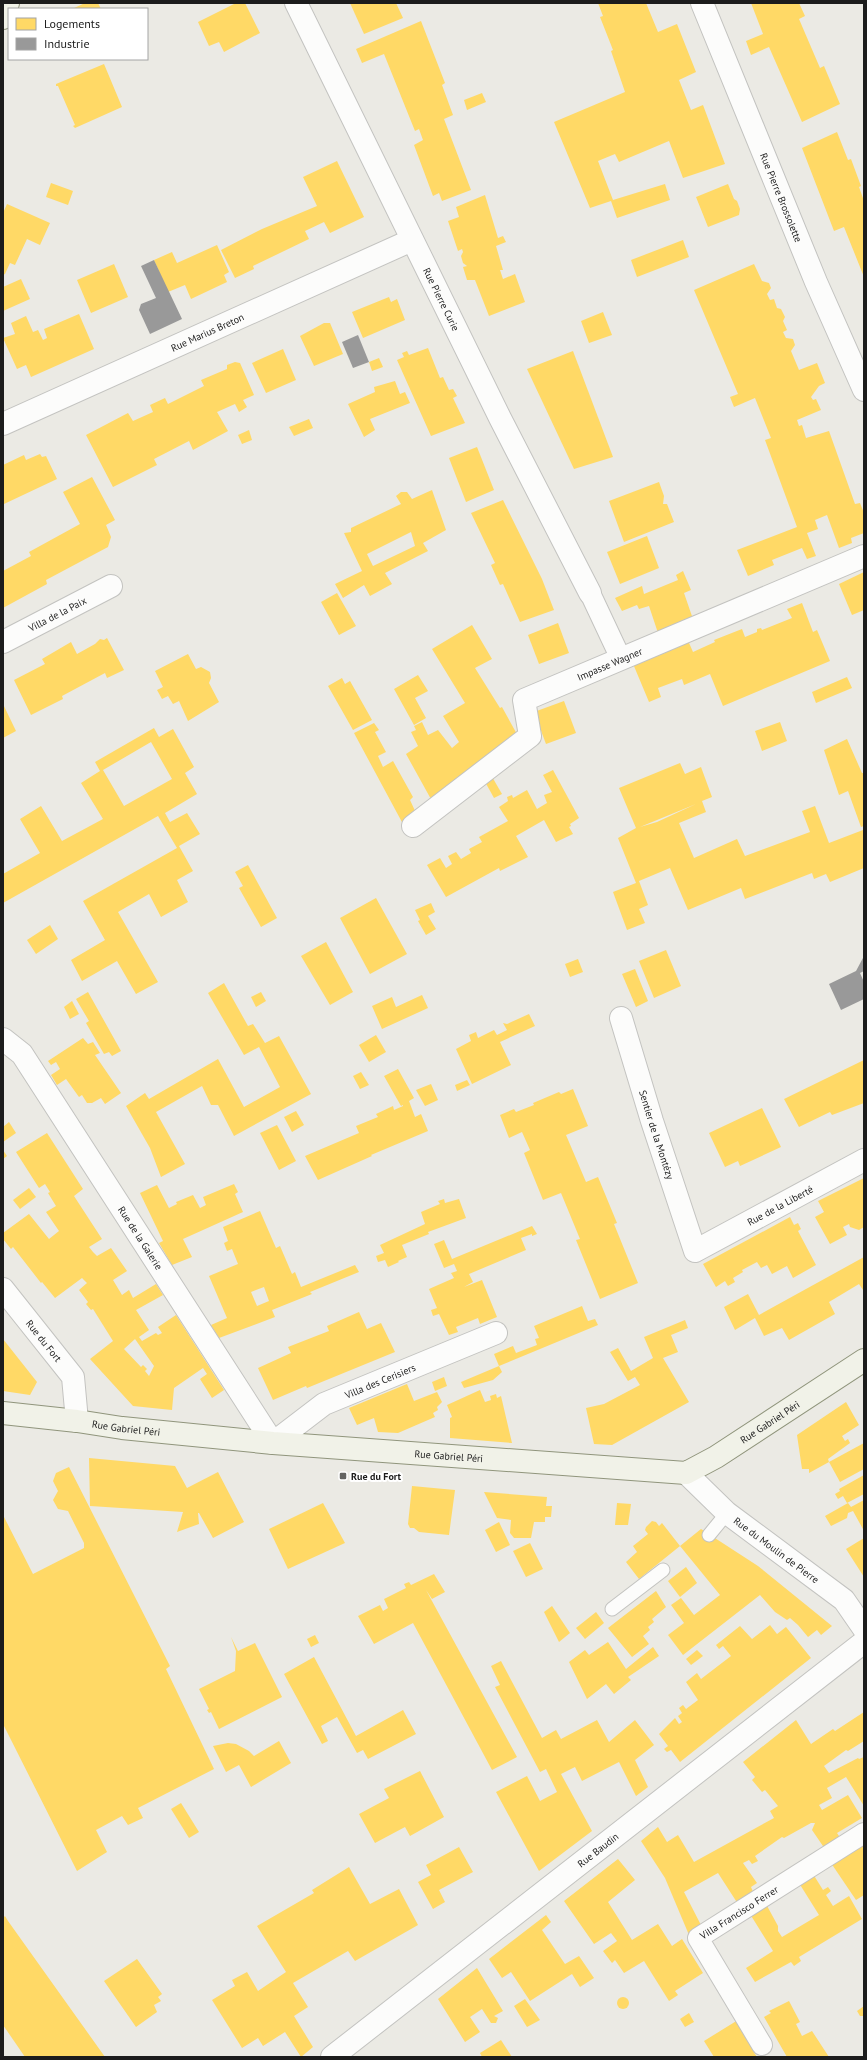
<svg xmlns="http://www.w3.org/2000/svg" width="867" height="2060" viewBox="0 0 867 2060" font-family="'PT Sans',sans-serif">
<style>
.homes{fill:#ffd966;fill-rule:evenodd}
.industry{fill:#999}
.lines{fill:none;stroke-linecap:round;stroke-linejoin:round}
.service-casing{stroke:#c3c3c0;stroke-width:15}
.pedestrian-casing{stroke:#c3c3c0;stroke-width:22}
.minor-casing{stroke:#c3c3c0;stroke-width:24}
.tertiary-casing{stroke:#c3c3c0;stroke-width:24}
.secondary-casing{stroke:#90957c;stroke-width:24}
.service{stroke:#fcfcfb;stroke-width:13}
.pedestrian{stroke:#fcfcfb;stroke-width:20}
.minor{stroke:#fcfcfb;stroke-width:22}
.tertiary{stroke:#fcfcfb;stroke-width:22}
.secondary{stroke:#f1f2e8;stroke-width:22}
.poi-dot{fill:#646462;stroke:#fff;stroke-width:1.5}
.labels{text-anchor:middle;stroke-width:4;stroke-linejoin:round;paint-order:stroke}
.street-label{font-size:10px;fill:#1c1c1c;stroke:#fff}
.poi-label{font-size:10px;font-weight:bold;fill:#1c1c1c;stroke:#fff;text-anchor:start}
</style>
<rect width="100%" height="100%" fill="#ebeae4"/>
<!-- homes -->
<g class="homes">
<path d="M85 3H98L101 9H72Z"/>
<path d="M236 3H245L260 33 224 52 219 42 209 46 198 22Z"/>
<path d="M350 3H396L403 18 364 34Z"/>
<path d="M598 3H646L658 32 677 24 696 72 679 80 691 110 703 105 725 164 683 178 669 141 619 162 615 154 598 161 613 200 665 184 670 200 617 218 611 201 590 208 554 122 625 92 611 51 613 50 600 17 603 16Z"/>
<path d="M751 3H799L805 16 799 19 820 68 824 66 840 104 802 122 769 47 751 55 746 41 763 34Z"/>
<path d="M421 21 445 83 442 85 453 115 444 119 471 190 442 201 439 193 433 196 414 145 423 140 419 129 415 131 384 54 362 63 356 49Z"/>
<path d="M104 64 122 107 75 128 73 126 75 125 58 86H56V84Z"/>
<path d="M482 93 486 102 467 110 464 100Z"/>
<path d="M837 132 848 160 851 159 861 186 859 187 864 201V277L844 227 834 231 802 148Z"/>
<path d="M337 161 364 217 330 233 324 222 305 231 309 239 253 266 254 269 235 278 221 250 262 229 317 206 303 177Z"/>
<path d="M51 183 73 191 68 205 46 197Z"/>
<path d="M728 184 734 199 737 201 740 209 739 215 708 227 696 197Z"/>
<path d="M485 195 498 238 503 236 506 242 496 246 503 270H500L503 279 515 274 525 302 489 316 475 280H467L463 267 467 266 463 263 461 256 463 252 462 249 458 251 448 221 459 217 456 207Z"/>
<path d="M7 204 50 223 40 245 27 239 15 265 10 263 5 274 3 275V213Z"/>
<path d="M683 240 689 257 637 277 631 260Z"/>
<path d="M217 245 229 272 224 275 227 282 191 299 185 285 168 292 154 260 172 252 177 263Z"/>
<path d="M114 264 128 297 91 313 77 280Z"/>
<path d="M754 264 762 281 769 283 771 288 767 294 770 300 774 299 777 308 781 309 785 317 783 321 787 330 783 332 786 338 793 339 795 345 791 351 799 370 817 363 825 383 819 386 811 397 813 400 816 399 821 410 797 420 799 426 802 425 806 438 829 431 855 504 860 503 864 513V533L851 538 852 543 839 548 827 515 815 520 818 529 807 533 816 556 807 559 802 548 772 560 774 565 748 576 737 550 797 527 765 440 771 438 755 398 734 407 730 397 738 394 694 290Z"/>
<path d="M21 279 30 299 3 311V287Z"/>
<path d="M389 297 391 302 397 299 405 320 363 338 352 312Z"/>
<path d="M603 312 612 335 589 343 581 321Z"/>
<path d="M79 314 94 349 31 377 26 365 17 369 3 338 15 334 11 323 26 316 33 332 38 330 43 340 47 338 44 329Z"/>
<path d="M324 323H330L343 354 314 366 300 336Z"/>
<path d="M428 348 440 378 443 377 449 390 453 389 457 396 453 398 465 423 431 436 397 360 404 357 402 353 407 351 409 355Z"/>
<path d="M283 349 296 380 266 393 252 363Z"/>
<path d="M573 351 613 457 574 469 527 369Z"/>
<path d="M379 358 383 367 372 371 369 362Z"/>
<path d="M235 362 240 363 254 395 243 400 247 407 239 412 235 404 217 412 228 431 193 450 189 441 154 459 157 465 113 487 86 435 128 413 133 421 153 412 150 405 165 398 168 404 204 386 201 380 227 369V365Z"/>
<path d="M395 381 400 394 405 392 410 403 370 419 375 430 364 437 348 404 375 392 374 387Z"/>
<path d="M309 419 313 428 294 436 289 427Z"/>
<path d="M249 430 252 440 242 444 238 435Z"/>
<path d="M477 447 494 490 466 502 449 458Z"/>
<path d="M40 454 42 457 46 456 57 479 4 504 3 465 24 455 26 460Z"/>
<path d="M92 477 115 520 106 525 111 537 108 547 46 580 47 584 3 608V571L31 556 29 552 80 524 63 492Z"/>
<path d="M659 482 664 496 663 504H667L674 522 624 542 609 501Z"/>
<path d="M432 490 446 530 423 543 428 551 385 573 392 584 370 596 364 585 343 598 335 584 362 571 344 533 351 532V528L401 504 396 496 401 492H407L412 499ZM411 532 415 546 373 566 367 554Z"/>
<path d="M503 500 542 579 554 610 520 622 503 584 500 585 491 565 495 563 471 513Z"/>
<path d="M647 536 659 568 620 584 607 552Z"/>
<path d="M683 571 691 590 684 593 694 622 659 636 649 606 639 609 637 605 622 611 615 598 642 586 644 594 678 580 676 575Z"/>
<path d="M864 572V610L852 615 839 584Z"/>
<path d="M337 593 356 626 339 635 321 602Z"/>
<path d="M802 603 813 632 817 630 830 661 723 706 710 674 684 685 682 679 658 688 661 697 649 702 631 659 686 636 693 652 715 642 714 640 742 629 745 637 757 632V629L761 628 762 630 792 618 787 609Z"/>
<path d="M558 623 569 653 539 664 528 635Z"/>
<path d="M472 625 492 659 475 668 500 708 502 707 518 736 432 801 406 754 418 746 411 732 416 730 414 726 422 722 428 735 438 730 452 748 459 742 443 716 465 703 432 649Z"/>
<path d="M107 638 124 670 107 678 105 673 62 696 63 699 31 715 14 680 45 664 42 659 71 642 77 654 95 644 100 639 104 640Z"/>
<path d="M188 654 196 669 201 667 210 672 211 678 209 683 219 702 188 721 179 701 173 704 168 696 162 699 157 690 163 687 155 671Z"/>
<path d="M418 675 428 691 415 698 426 718 414 725 394 689Z"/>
<path d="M847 677 852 688 816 703 812 692Z"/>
<path d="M342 678 345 684 350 681 372 720 353 730 328 686Z"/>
<path d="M564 701 576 733 546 744 534 712Z"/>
<path d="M3 704 16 731 3 738Z"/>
<path d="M780 722 787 741 762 751 755 731Z"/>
<path d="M374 723 379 730 375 732 386 752 378 756 383 767 393 761 413 797 410 800 416 813 403 824 354 733Z"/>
<path d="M154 728 159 737 173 729 194 767 185 773 197 794 165 813 170 822 187 813 200 834 179 846 193 871 177 880 188 902 161 917 149 894 118 912 158 982 136 994 117 961 82 981 71 960 105 940 83 901 177 848 158 816 3 903V874L40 853 20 819 41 806 62 841 103 819 81 783 100 771 95 762ZM151 742 172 779 124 806 103 770Z"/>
<path d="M847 739 862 773H864V826L861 827 848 791 839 795 824 750Z"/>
<path d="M680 763 685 774 701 767 712 797 702 801 706 812 679 823 694 858 737 839 745 856 810 832 802 811 815 806 829 843 863 830 864 868 830 882 826 874 814 879 812 873 745 899 741 888 688 910 670 868 639 881 648 905 639 909 645 923 627 930 613 892 636 883 618 838 636 828 619 788ZM696 804 657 822 640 827Z"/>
<path d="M553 770 579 818 570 824 571 826 569 827 573 834 556 842 544 820 516 836 528 857 500 871 499 868 446 897 427 865 440 858 446 868 452 864 448 856 456 852 461 859 471 853 469 849 482 842 479 837 508 821 499 807 508 801 507 797 512 795 513 798 527 790 537 809 547 803 544 795 552 792 543 775Z"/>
<path d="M491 775 502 794 494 798 484 780Z"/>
<path d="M248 865 277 918 261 927 239 888 243 886 235 872Z"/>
<path d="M376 898 407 954 370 974 340 918Z"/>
<path d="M431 903 435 912 428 916 436 929 426 935 418 921 420 920 415 910Z"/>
<path d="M50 925 58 939 36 954 27 940Z"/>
<path d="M326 942 353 992 330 1005 301 956Z"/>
<path d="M666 950 681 986 654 998 639 961Z"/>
<path d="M578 959 583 972 570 977 565 964Z"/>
<path d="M635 969 648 1001 636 1007 622 974Z"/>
<path d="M224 983 248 1026 253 1024 265 1043 279 1036 311 1094 234 1136 218 1105H211L202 1086 156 1112 185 1164 161 1177 150 1148 126 1106 145 1093 149 1099 218 1059 244 1107 280 1087 259 1047 244 1055 208 993Z"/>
<path d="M88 992 121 1051 112 1056 109 1052 104 1054 86 1023 89 1021 76 999Z"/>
<path d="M261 992 266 1001 256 1007 251 997Z"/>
<path d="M422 995 428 1008 382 1029 372 1006 392 997 396 1007Z"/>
<path d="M72 1001 79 1014 70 1019 64 1007Z"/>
<path d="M529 1014 535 1026 500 1042 511 1065 472 1084 456 1049 471 1041 469 1035 476 1032 478 1038 494 1030 497 1035 507 1030 503 1023 507 1024Z"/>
<path d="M376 1035 386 1052 369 1062 359 1045Z"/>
<path d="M83 1038 88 1044 93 1042 100 1053 95 1055 121 1093 105 1104 101 1098 92 1103H87L82 1095 79 1097 66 1079 57 1085 51 1075 60 1069 56 1062 51 1065 48 1061Z"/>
<path d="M864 1060V1103L832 1115 830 1112 799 1127 784 1099Z"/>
<path d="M398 1069 414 1098 409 1101 415 1117 421 1114 428 1131 371 1155 372 1156 318 1180 305 1156 359 1133 356 1126 378 1117 376 1114 393 1106 394 1110 403 1106V1105L401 1106 384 1076Z"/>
<path d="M361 1072 369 1085 360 1089 353 1076Z"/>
<path d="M467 1080 470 1085 457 1091 455 1085Z"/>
<path d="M431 1084 438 1100 425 1106 416 1090Z"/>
<path d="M573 1089 588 1126 566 1135 586 1182 598 1177 617 1223 614 1224 638 1283 600 1299 576 1240 580 1239 561 1193 543 1200 524 1153 530 1150 522 1132 509 1138 500 1115 514 1109 516 1112 534 1105 533 1103 559 1092 561 1094Z"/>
<path d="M762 1108 781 1147 740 1166 738 1161 725 1167 709 1133Z"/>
<path d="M296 1111 304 1125 292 1132 284 1117Z"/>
<path d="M9 1122 16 1133 3 1142V1127Z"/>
<path d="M277 1125 296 1161 279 1170 260 1133Z"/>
<path d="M47 1133 83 1189 74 1196 102 1239 89 1247 93 1252 97 1256 111 1248 127 1271 113 1280 122 1295 129 1290 133 1298 156 1284 163 1295 136 1310 149 1330 139 1337 142 1341 156 1333 158 1335 162 1333 158 1327 176 1315 224 1390 212 1398 200 1379 207 1374 203 1368 174 1388 172 1410 133 1406 90 1359 113 1341 93 1309 91 1310 86 1304 88 1302 79 1290 87 1283 82 1278 55 1298 42 1282 41 1283 13 1247 11 1249 3 1239V1233L29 1214 49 1239 59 1231 46 1212 56 1206 48 1193 50 1192 45 1184 39 1188 16 1152ZM135 1339 154 1366 149 1376 145 1371 147 1369 143 1365 141 1367 124 1349Z"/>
<path d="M3 1150 7 1156 3 1159Z"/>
<path d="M864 1178V1227L859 1230 850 1227 849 1224 843 1227 847 1235 830 1244 815 1217 824 1212 818 1201Z"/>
<path d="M234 1184 238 1192 235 1194 243 1212 183 1239 192 1257 172 1265 159 1243 163 1241 140 1193 157 1185 169 1208 177 1204 176 1202 193 1195 200 1208 206 1205 203 1197Z"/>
<path d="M29 1188 36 1197 20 1209 13 1200Z"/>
<path d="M444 1199 445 1203 459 1199 466 1218 428 1232 429 1234 402 1245 407 1257 398 1261 399 1262 388 1267 385 1260 378 1262 376 1256 384 1253 380 1245 425 1224 421 1212 440 1204 438 1201Z"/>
<path d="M260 1211 276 1248 280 1246 292 1274 295 1272 301 1287 355 1265 359 1272 310 1292 312 1294 272 1310 275 1317 219 1338 211 1325 227 1318 209 1276 238 1264 232 1249 227 1251 224 1243 228 1241 223 1227ZM264 1287 269 1301 257 1306 251 1292Z"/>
<path d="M790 1217 794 1225 798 1223 801 1229 798 1231 816 1265 793 1278 787 1266 772 1274 767 1265 761 1268 757 1262 742 1270 743 1272 733 1278 735 1282 728 1286 725 1281 716 1287 703 1264Z"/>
<path d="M532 1226 537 1234 532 1236V1234L521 1238 526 1250 469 1274 473 1282 464 1287 482 1280 497 1317 480 1324 478 1318 456 1327 458 1332 449 1335 439 1314 433 1316 431 1310 437 1308 429 1289 454 1278 451 1273 457 1271 454 1264 444 1268 434 1244 444 1240 452 1259Z"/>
<path d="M864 1257V1289L863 1290 859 1284 829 1302 835 1314 789 1340 782 1328 764 1336 755 1318 735 1330 724 1307 748 1294 759 1315Z"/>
<path d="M582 1306 588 1321 595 1319 598 1325 499 1366 494 1354 513 1346 516 1353 537 1345 535 1339 539 1338 534 1326Z"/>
<path d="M359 1312 367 1329 381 1323 395 1352 307 1388 306 1386 273 1400 258 1368 291 1353 288 1347 329 1331 327 1326Z"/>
<path d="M685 1320 688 1328 671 1335 678 1352 663 1358 689 1402 612 1445 594 1444 586 1408 604 1404 640 1385 635 1377 628 1381 610 1352 618 1348 631 1371 653 1358 644 1337Z"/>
<path d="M3 1339 37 1382 30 1395 3 1391Z"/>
<path d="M499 1366 502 1372 493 1380 464 1388 461 1382Z"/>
<path d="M444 1377 447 1386 435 1391 432 1382Z"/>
<path d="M407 1384 414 1401 437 1392 442 1402 437 1407 438 1410 433 1413 435 1417 398 1433 378 1432 374 1418 357 1425 349 1408Z"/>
<path d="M480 1390 485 1402 491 1400 490 1396 496 1394 497 1398 501 1396 512 1443 450 1438V1418L452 1417 447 1405Z"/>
<path d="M846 1402 859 1425 842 1436 845 1441 848 1439 850 1443 828 1459 829 1462 809 1473V1469H802L797 1435Z"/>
<path d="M864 1443V1469L840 1482 829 1462Z"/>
<path d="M89 1458 175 1466 187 1488 218 1472 244 1522 213 1538 199 1513H198L199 1524 177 1532 183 1512 90 1506Z"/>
<path d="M69 1467 170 1666 166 1669 214 1769 138 1808 143 1818 128 1825 122 1816 96 1830 107 1852 77 1871 3 1724V1515L33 1574 84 1548V1543L68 1511 58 1509 53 1500 58 1491 53 1481 56 1473Z"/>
<path d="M864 1475V1494L847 1503 843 1496 838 1499 835 1494 840 1491 839 1489Z"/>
<path d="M412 1486 455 1490 449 1535 419 1532 414 1528H410L408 1524Z"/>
<path d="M484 1492 547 1497 546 1506H552L551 1517H545V1522H534L531 1538H514L510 1533 511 1520 497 1518Z"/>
<path d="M864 1500V1531L853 1511 848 1513 847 1518 831 1526 825 1516 848 1503 851 1507Z"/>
<path d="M323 1503 345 1543 288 1569 269 1529Z"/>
<path d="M617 1503 631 1504 628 1525H615Z"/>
<path d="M652 1521 656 1522 659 1526 662 1523 680 1546 639 1579 626 1562 637 1552 633 1546 648 1534 645 1530 646 1527Z"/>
<path d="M499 1522 510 1545 496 1552 485 1530Z"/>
<path d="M701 1529 758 1566 832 1626 821 1635 817 1630 808 1637 798 1625 790 1618 787 1620 775 1612 760 1595 683 1655 668 1635 684 1623 671 1605 681 1598 694 1615 720 1595 680 1546Z"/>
<path d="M864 1538V1577L846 1549Z"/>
<path d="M530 1543 543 1569 526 1577 513 1551Z"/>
<path d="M686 1567 697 1583 680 1597 668 1581Z"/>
<path d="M434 1574 445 1592 432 1599 426 1590 517 1757 492 1770 413 1623 374 1644 358 1616 380 1605 383 1611 388 1608 384 1599 406 1588 404 1584 409 1582 411 1585Z"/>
<path d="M656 1591 666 1607 652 1619 654 1622 648 1627 650 1630 643 1636 649 1644 632 1657 608 1628Z"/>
<path d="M552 1606 570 1633 559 1642 544 1612Z"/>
<path d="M596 1612 604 1623 585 1639 576 1628Z"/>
<path d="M770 1625 777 1634 786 1627 811 1658 680 1762 671 1750 667 1752 664 1749 668 1746 659 1734 675 1718 679 1724 682 1722 678 1716 682 1713 679 1708 683 1705 686 1709 698 1700 686 1682 697 1673 701 1679 731 1656 723 1646 719 1649 716 1645 740 1626 752 1639Z"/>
<path d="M315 1635 319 1643 311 1647 307 1639Z"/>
<path d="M231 1637 238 1651 255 1643 282 1697 219 1729 211 1712 209 1713 207 1710 209 1709 199 1689 235 1671 236 1651Z"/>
<path d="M608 1642 626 1669 653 1647 659 1656 628 1677 631 1680 614 1694 606 1684 587 1699 569 1662 585 1650 589 1655Z"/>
<path d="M697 1650 703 1656 691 1665 686 1659Z"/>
<path d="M314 1657 356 1736 403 1710 416 1734 368 1759 363 1750 357 1753 337 1717 321 1726 328 1741 322 1744 284 1674Z"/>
<path d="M501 1661 542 1738 556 1730 561 1739 597 1720 609 1742 635 1720 654 1745 635 1760 648 1787 636 1796 619 1762 582 1781 575 1767 561 1774 592 1831 539 1871 496 1792 527 1776 540 1801 557 1792 546 1769 540 1772 495 1687 500 1685 491 1666Z"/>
<path d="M864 1712V1741L848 1751 846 1750 824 1766 829 1773 858 1758 859 1759 864 1757V1806L846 1777 827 1788 832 1798 819 1805 822 1810 848 1795 862 1818 837 1833 841 1839 825 1849 812 1830 815 1823H811L784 1838 782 1837 755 1856 758 1861 752 1864 749 1860 743 1863 757 1883 751 1887 754 1894 738 1904 718 1873 684 1892 702 1927 689 1935 665 1878 641 1841 658 1827 667 1842 678 1835 694 1862 774 1818 770 1811 778 1806 765 1790 762 1792 752 1780 755 1777 743 1762 796 1720 811 1744 833 1729 835 1731Z"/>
<path d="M279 1741 291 1763 251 1787 239 1765 226 1772 213 1746 228 1743 236 1744 249 1751 254 1756Z"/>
<path d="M420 1771 444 1817 410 1836 405 1827 375 1843 359 1814 389 1798 384 1789Z"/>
<path d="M181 1803 199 1832 189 1838 171 1809Z"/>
<path d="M864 1841V1895L856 1900 831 1863Z"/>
<path d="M459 1847 473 1872 439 1890 445 1902 433 1909 418 1882 431 1875 426 1865Z"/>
<path d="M618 1859 635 1880 608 1902 632 1940 658 1924 672 1946 682 1939 703 1973 675 1991 678 1995 669 2001 644 1961 624 1973 615 1960 612 1963 603 1951 617 1941 611 1933 594 1944 564 1901Z"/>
<path d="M349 1867 370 1904 399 1889 418 1925 355 1961 348 1951 293 1983 308 2007 294 2016 313 2047 301 2057 285 2032 263 2046 258 2038 242 2048 212 2000 235 1986 232 1980 247 1972 258 1991 286 1972 257 1926 314 1893 312 1890Z"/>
<path d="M813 1874 823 1890 828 1887 831 1891 826 1895 833 1906 849 1896 862 1919 799 1957 801 1961 794 1966 791 1962 755 1982 746 1968 773 1951 750 1914 766 1904 778 1926V1931L782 1937 819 1915 799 1883Z"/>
<path d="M546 1915 551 1922 542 1930 565 1964 579 1956 594 1978 580 1987 572 1974 530 2001 511 1972 502 1978 489 1959Z"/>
<path d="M5 1916 8 1921 105 2057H25L3 2025V1918Z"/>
<path d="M137 1959 162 1994 158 1997 161 2001 154 2005 157 2012 136 2027 104 1981Z"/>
<path d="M477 1968 503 2011 494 2016 498 2018 496 2023H491L482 2009 470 2017 480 2032 465 2042 438 1999Z"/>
<circle cx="623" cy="2003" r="6"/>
<path d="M525 1999 540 2020 527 2027 514 2006Z"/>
<path d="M789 2001 800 2022 796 2024 802 2036 812 2031 829 2057H787L764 2017 771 2013 769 2011Z"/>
<path d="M864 2006V2016H860L857 2011Z"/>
<path d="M689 2013 694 2022 685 2027 680 2019Z"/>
<path d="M738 2020 755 2049 753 2051 757 2057H714L704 2041Z"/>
<path d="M501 2040 512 2057H482L480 2053Z"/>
</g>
<!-- industry -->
<g class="industry">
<path d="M154 260 182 319 150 334 139 310 141 304 156 298 141 266Z"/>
<path d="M358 335 369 362 353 368 342 342Z"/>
<path d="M864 956V971L860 973 864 982V999L841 1010 829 984 856 971Z"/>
</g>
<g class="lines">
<!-- service casing -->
<g class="service-casing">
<g id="service">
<path d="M709 1535 727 1513"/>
<path d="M612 1609 663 1570"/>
</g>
</g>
<!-- pedestrian casing -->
<g class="pedestrian-casing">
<g id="pedestrian">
<path d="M590 593 621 659"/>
<path id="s1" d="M762 2045 698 1938 864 1833"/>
</g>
</g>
<!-- minor casing -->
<g class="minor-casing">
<g id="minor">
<path id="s2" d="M296 3 500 418 590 593"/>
<path id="s3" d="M3 424 412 240"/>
<path id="s4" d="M3 642 111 586"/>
<path id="s5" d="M413 826 530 736 524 700 864 556"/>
<path id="s6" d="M621 1018 652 1121 695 1251 864 1160"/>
<path id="s7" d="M3 1039 22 1054 273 1443 324 1404 496 1333"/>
<path id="s8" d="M686 1473 727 1513 844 1600 864 1629"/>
<path id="s9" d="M332 2057 864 1642"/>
</g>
</g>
<!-- tertiary casing -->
<g class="tertiary-casing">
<g id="tertiary">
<path id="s10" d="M702 3 816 282 864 390"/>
<path id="s11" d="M3 1289 73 1377 77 1421"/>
</g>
</g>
<!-- secondary casing -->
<g class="secondary-casing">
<g id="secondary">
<path d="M3 18 8 3"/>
<path id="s12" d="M3 1413 77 1421 122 1428 273 1443 686 1473 716 1457 864 1360"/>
</g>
</g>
<!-- service -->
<use href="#service" class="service"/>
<!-- pedestrian -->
<use href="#pedestrian" class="pedestrian"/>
<!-- minor -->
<use href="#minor" class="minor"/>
<!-- tertiary -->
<use href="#tertiary" class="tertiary"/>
<!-- secondary -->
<use href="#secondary" class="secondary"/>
</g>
<!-- markers -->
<rect class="poi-dot" x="339" y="1472" width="8" height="8" rx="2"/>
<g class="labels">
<!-- street labels -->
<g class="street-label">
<text dy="4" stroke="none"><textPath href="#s10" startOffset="210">Rue Pierre Brossolette</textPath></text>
<text dy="4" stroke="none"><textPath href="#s2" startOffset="330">Rue Pierre Curie</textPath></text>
<text dy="4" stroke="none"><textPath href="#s3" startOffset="224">Rue Marius Breton</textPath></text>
<text dy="4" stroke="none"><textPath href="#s4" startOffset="61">Villa de la Paix</textPath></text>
<text dy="4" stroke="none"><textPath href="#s5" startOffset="277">Impasse Wagner</textPath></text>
<text dy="4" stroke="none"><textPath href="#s6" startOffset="122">Sentier de la Montézy</textPath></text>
<text dy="4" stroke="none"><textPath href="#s6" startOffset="341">Rue de la Liberté</textPath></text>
<text dy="4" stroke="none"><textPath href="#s7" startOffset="243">Rue de la Galerie</textPath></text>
<text dy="4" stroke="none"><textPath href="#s11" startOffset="66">Rue du Fort</textPath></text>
<text dy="4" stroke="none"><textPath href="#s7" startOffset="612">Villa des Cerisiers</textPath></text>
<text dy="4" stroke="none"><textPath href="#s12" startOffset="784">Rue Gabriel Péri</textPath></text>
<text dy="4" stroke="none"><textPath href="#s12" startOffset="124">Rue Gabriel Péri</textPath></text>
<text dy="4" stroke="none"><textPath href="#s12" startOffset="448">Rue Gabriel Péri</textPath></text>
<text dy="4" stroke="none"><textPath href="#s8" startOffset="119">Rue du Moulin de Pierre</textPath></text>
<text dy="4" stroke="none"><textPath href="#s9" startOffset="337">Rue Baudin</textPath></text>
<text dy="4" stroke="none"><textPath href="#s1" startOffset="173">Villa Francisco Ferrer</textPath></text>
</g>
<!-- poi labels -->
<g class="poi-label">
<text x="351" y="1480">Rue du Fort</text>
</g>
</g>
<!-- border -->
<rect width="867" height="2060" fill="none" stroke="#1c1c1c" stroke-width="8"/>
<!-- legend -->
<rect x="8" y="8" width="140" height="52" fill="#ffffff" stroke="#a4a4a4"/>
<rect x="16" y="18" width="20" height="12" fill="#ffd966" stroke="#a4a4a4"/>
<text x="44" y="28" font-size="12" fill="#1c1c1c">Logements</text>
<rect x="16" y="38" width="20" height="12" fill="#999999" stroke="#a4a4a4"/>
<text x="44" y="48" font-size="12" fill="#1c1c1c">Industrie</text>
</svg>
